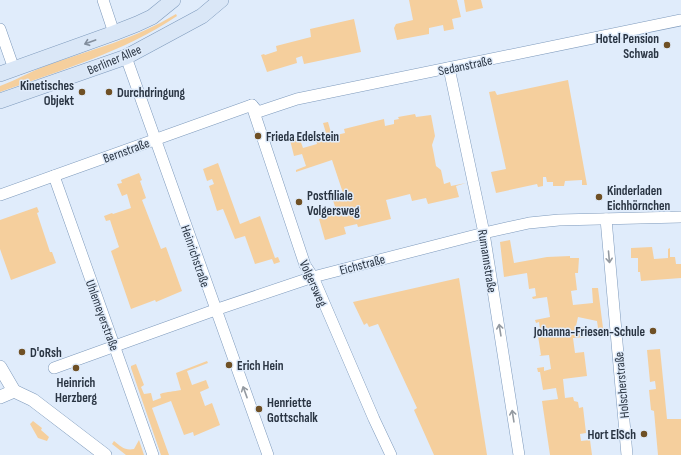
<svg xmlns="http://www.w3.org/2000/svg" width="681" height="455" viewBox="0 0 681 455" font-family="'Sofia Sans Condensed',sans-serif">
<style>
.green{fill:#f5cf9d}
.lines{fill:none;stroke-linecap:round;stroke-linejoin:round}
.minor-casing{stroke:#7e9abc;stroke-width:12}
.tertiary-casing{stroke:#7e9abc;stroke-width:14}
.secondary-casing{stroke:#7e9abc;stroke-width:16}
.minor{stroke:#fff;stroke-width:11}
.tertiary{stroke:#fff;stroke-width:13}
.secondary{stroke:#dae7f7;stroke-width:15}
.oneway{stroke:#828e9d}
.oneway2{stroke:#949aa1}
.poi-dot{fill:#6f5025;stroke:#e0ecfb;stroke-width:1.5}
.labels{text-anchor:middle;stroke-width:3;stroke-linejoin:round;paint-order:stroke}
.poi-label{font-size:13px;font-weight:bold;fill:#2a3543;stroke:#e0ecfb;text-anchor:start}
.street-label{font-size:13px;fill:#2a3543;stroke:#e0ecfb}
</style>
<rect width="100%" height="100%" fill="#e0ecfb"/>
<!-- green -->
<g class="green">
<path d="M409 0H457L461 17 452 19 454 29 444 31 443 25 429 28V34L397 40 394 28 396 24 413 20Z"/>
<path d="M464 0H481L483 8 466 12Z"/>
<path d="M176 14 177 16C124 52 61 70 0 92V86C17 80 31 71 48 65 91 50 137 38 176 14Z"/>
<path d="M354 19 361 52 304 64 302 56 296 58 297 63 267 72 261 55 264 54 265 55 277 51 276 46 311 37 310 29Z"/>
<path d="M568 80 587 185H582V180L565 181 564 186H553V182H547L546 177H543V186L538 187 537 184 496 193 491 172 506 169 489 92 495 91 497 95Z"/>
<path d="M415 114 416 117 431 115 435 136 432 145 434 155 436 166 441 170 444 184 450 182 451 186 466 183 456 186 459 197 428 204 426 198 412 201 410 194 386 200 391 219 358 227 357 224 344 227 346 234 325 240 319 219 337 213 332 197 343 193 332 160 296 172V170L306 166 302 154 294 156 290 140 299 137 303 148 317 144 315 136 326 133 323 123 328 122 332 136 345 133 344 129 384 119 385 126 394 124V120L399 119 398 117Z"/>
<path d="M218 163 240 224 260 216 275 258 278 257 280 262 274 264 272 259 255 264 245 236 235 239 223 209 217 211 209 186 214 184 212 179 207 181 203 169Z"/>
<path d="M139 173 142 180 140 181 146 198 142 200 161 249 166 247 182 291 156 302 155 300 131 309 111 251 119 247 110 220 106 221 104 216 112 213 113 214 131 208 127 194 122 196 117 184 122 183 121 180Z"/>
<path d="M37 207 39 212 37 213 50 252H52L56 263 11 280 0 249V220Z"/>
<path d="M510 240 514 263 547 257 570 256V258H579L578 273H575L577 290 571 291 573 305 593 303 592 288H598L603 328H598L597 321 578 317 576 326 585 328 586 337 573 338 575 353 584 352 587 376 563 379 565 398 573 397 574 401 578 402 579 408 583 407 586 433 580 434 581 441 590 440 592 455H550L542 401 558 399 556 388 543 390 540 372H538L537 368 544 367V371L551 369 549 355 539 356 541 355 538 336 541 335 539 322 536 323 535 320 550 317 547 297 533 299 532 297 536 296 535 288 529 289 527 273 504 277 500 242Z"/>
<path d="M652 247 654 259 668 258V249L670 248V257H675L676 264H681V278L641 281 640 272H638V258H631V248Z"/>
<path d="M459 278 487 455H434L414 410 417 408 378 324 369 327 367 323 364 325 353 302Z"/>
<path d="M660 349 667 419H681V455H658L654 411 651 410 649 390 656 389 655 381 650 382 647 350Z"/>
<path d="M207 361 208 363 187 371 192 385 206 380 209 388 200 392 205 406 212 403 220 425 194 436 193 432 184 435 171 401 152 408 169 455H161L131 368V366L136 364 144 385 141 387 144 394 151 393 153 401 161 398 160 394C168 391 173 392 181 390L176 373Z"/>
<path d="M33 421 42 428 41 430 49 437 47 441 38 438 30 424Z"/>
<path d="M139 440 144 455H126L112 444 114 441C120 446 125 451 134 449Z"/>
</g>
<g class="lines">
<!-- minor casing -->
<g class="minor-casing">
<g id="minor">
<path d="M103 0 114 33"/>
<path d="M0 29 14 69"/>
<path d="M126 57 268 455"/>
<path d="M449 68 484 233 519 455"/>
<path d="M252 105 258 112 297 99 681 20"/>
<path d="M252 106 305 265 313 277 374 419 391 455"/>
<path d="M54 176 153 455"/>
<path d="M0 195 252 105"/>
<path d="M606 219 627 455"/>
<path d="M54 368 215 310 313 277 484 233 529 223 559 220 681 217"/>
</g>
</g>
<!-- tertiary casing -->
<g class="tertiary-casing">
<g id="tertiary">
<path d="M0 367 14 391 33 400 105 455"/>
<path d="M0 397 14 391"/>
</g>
</g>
<!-- secondary casing -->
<g class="secondary-casing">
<g id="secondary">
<path d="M0 74 114 33 137 24 152 17 173 0"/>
<path d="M0 101 126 57 202 16 221 0"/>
</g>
</g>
<!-- minor -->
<use href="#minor" class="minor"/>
<!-- tertiary -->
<use href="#tertiary" class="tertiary"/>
<!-- secondary -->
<use href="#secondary" class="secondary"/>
</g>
<!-- one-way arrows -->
<defs><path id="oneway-shaft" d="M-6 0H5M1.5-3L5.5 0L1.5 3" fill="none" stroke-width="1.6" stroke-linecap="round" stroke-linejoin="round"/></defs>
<use class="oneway" href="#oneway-shaft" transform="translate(90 42) rotate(160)"/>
<g class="oneway2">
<use href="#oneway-shaft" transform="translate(609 257) rotate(85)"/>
<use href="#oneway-shaft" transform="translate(500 330) rotate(-99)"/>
<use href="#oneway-shaft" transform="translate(245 392) rotate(-110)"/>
<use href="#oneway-shaft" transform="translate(513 416) rotate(-99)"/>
</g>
<!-- markers -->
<g class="poi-dot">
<circle cx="667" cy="45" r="4"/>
<circle cx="82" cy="92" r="4"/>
<circle cx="109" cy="92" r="4"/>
<circle cx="258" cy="136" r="4"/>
<circle cx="599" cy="197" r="4"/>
<circle cx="299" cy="202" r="4"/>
<circle cx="653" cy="331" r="4"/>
<circle cx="22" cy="352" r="4"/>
<circle cx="229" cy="365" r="4"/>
<circle cx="76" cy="368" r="4"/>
<circle cx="259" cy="409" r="4"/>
<circle cx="644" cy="434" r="4"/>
</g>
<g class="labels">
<!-- poi labels -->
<g class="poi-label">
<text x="659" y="43" text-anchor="end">Hotel Pension<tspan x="659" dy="15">Schwab</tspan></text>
<text x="74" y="90" text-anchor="end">Kinetisches<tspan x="74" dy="15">Objekt</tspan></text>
<text x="117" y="97">Durchdringung</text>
<text x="266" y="141">Frieda Edelstein</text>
<text x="607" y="195">Kinderladen<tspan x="607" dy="15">Eichhörnchen</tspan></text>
<text x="307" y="200">Postfiliale<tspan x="307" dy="15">Volgersweg</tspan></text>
<text x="645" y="336" text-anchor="end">Johanna-Friesen-Schule</text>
<text x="30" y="357">D'oRsh</text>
<text x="237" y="370">Erich Hein</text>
<text x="76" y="387" text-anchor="middle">Heinrich<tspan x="76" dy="15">Herzberg</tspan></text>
<text x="267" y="407">Henriette<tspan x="267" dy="15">Gottschalk</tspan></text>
<text x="636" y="439" text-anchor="end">Hort ElSch</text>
</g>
<!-- street labels -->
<g class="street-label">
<text transform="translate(114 59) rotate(-23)" y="5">Berliner Allee</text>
<text transform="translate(465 65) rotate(-12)" y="5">Sedanstraße</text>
<text transform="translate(126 150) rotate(-20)" y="5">Bernstraße</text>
<text transform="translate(196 256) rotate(71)" y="5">Heinrichstraße</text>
<text transform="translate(488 261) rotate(81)" y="5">Rumannstraße</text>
<text transform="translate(362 264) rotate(-15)" y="5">Eichstraße</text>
<text transform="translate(314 283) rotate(66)" y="5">Volgersweg</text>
<text transform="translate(103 315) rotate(70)" y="5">Uhlemeyerstraße</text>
<text transform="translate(621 385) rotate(-95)" y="5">Holscherstraße</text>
</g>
</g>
</svg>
